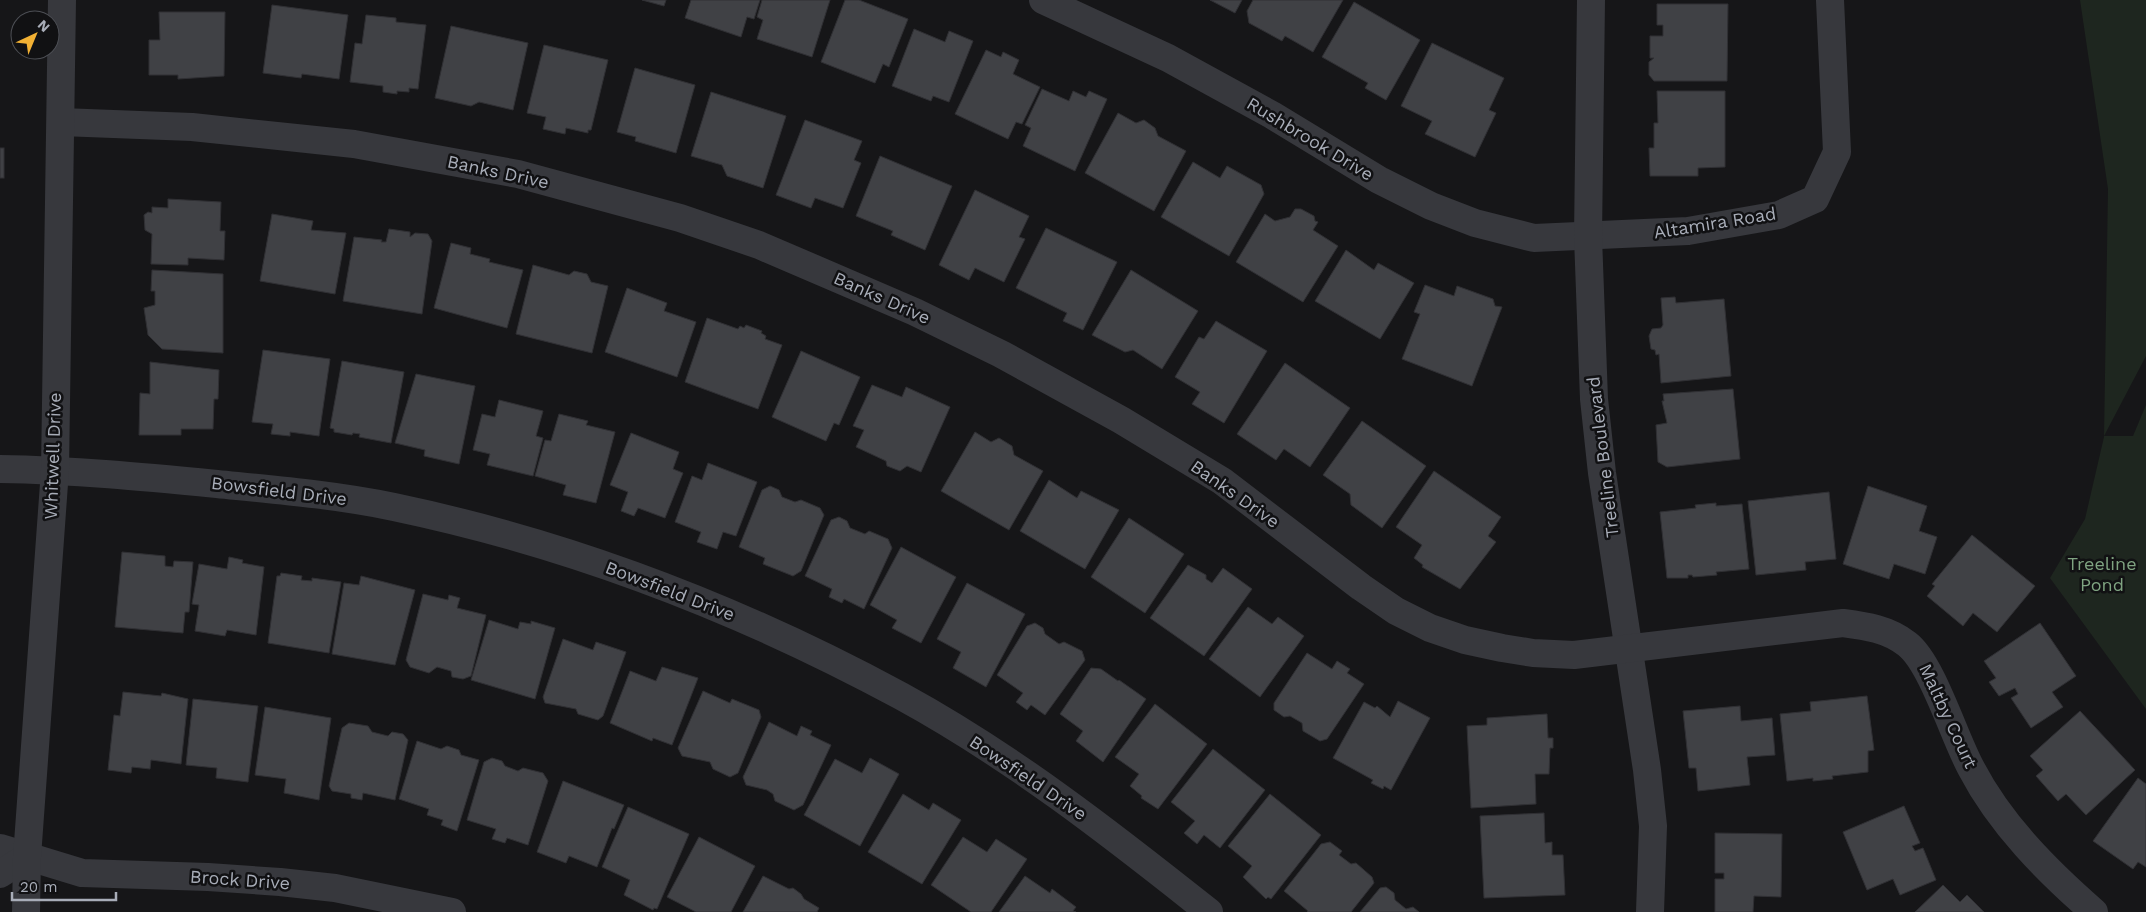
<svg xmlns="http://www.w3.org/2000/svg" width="2146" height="912" viewBox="0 0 2146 912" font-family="'Work Sans',sans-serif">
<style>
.green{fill:#1e261f}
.building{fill:#404145;stroke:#303034}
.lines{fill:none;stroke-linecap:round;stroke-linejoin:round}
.street{stroke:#37383d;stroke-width:28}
.labels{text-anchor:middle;stroke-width:5;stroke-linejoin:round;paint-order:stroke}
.street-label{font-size:18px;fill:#a8adb8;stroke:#111113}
.park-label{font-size:18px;fill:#7fa381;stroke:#111113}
</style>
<rect width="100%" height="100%" fill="#161618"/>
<!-- green -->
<path class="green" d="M2080 0H2146V356L2104 436H2133L2146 405V709L2050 578 2085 519 2104 437 2108 189Z"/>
<!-- building -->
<g class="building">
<path d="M642 0H666L664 6Z"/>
<path d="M691 0H760L754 19 747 17 741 37 685 18Z"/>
<path d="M762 0H830L812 57 757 39 763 20 757 17Z"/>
<path d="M845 0H859L908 19 889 67 883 64 875 83 821 62Z"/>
<path d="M1210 0H1242L1235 13Z"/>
<path d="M1253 0H1343L1313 52 1285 36 1282 41 1249 23 1247 11Z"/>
<path d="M1354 2 1420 40 1386 100 1365 88 1368 83 1322 57Z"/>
<path d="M1657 4H1728L1727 81H1654L1649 75V62L1654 58H1650V36H1663V25H1657Z"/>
<path d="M272 5 348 15 339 79 302 74 301 78 263 73Z"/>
<path d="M159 12H225L224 76 178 79V75H149V40H160Z"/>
<path d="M366 15 396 18V22L426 25 418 89 409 88V92L397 91V94L383 92V86L350 82 355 43 362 44Z"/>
<path d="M451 26 528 43 513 110 479 102 471 106 435 98Z"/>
<path d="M914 29 945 42 949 31 973 41 949 102 933 96 931 101 892 86Z"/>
<path d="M1432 43 1504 78 1489 110 1496 113 1475 157 1425 134 1432 121 1401 106Z"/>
<path d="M544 45 608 60 591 130H588V133L566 128 565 134 543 129 546 117 527 113Z"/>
<path d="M986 50 1001 57 1003 52 1019 60 1013 74 1040 87 1022 124 1016 122 1008 139 955 114Z"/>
<path d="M635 68 695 85 676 153 635 141 636 137 617 132Z"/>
<path d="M1042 89 1069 101 1073 91 1086 97 1089 91 1107 99 1075 171 1023 146 1031 128 1025 125Z"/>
<path d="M1657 91H1725V167L1698 168V176H1650L1649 148H1654V123H1658Z"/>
<path d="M711 92 786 116 763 188 727 176 722 165 691 156Z"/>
<path d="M1118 113 1136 123 1144 120 1155 128 1158 136 1186 151 1154 211 1085 173Z"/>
<path d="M805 120 862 141 854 160 861 163 843 208 815 198 811 208 776 195Z"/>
<rect x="0" y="148" width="4" height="30"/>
<path d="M880 156 952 186 925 250 891 235 893 231 856 216Z"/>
<path d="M1193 162 1220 178 1227 166 1261 185 1264 194 1229 256 1161 217Z"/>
<path d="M975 190 1029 216 1019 237 1025 239 1004 282 975 268 969 280 939 265Z"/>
<path d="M168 199 221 202 220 231H225L224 260 188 258V265L151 264 152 234 145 230 144 215 148 212 152 213V207L168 208Z"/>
<path d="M1295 209H1301L1314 216 1315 221 1318 222 1313 230 1338 246 1303 302 1236 262 1265 214 1275 221 1290 217Z"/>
<path d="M272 214 313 221 311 230 346 233 335 294 260 281Z"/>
<path d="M1046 228 1117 262 1083 330 1063 321 1067 313 1016 288Z"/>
<path d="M389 229 410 232V237L415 233 428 234 432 241 422 314 343 301 354 237 382 240 381 242H386Z"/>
<path d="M451 243 471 248 470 254 490 259 489 262 523 270 507 328 434 308Z"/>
<path d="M1346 250 1374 270 1378 263 1414 283 1380 339 1315 301Z"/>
<path d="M533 265 569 275 574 271 587 274 591 282 608 286 592 353 516 334Z"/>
<path d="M152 270 223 274V353L162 349 148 335 144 308 155 305V291H151Z"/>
<path d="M1131 270 1198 311 1162 369 1133 350 1125 352 1092 335Z"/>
<path d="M1425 285 1454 296 1457 286 1493 299 1495 306 1502 307 1472 386 1402 359 1420 314 1414 312Z"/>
<path d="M627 288 667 303 664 311 696 322 677 377 605 352Z"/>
<path d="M1675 297 1676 303 1724 299 1731 376 1661 383 1659 354 1656 355 1655 350 1651 349 1649 336 1652 329 1661 328 1663 325 1661 298Z"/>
<path d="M707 318 738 329 740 326 744 328 746 325 762 331 761 333 766 336 765 339 782 345 758 409 685 382Z"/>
<path d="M1216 321 1267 351 1224 423 1192 404 1200 392 1175 377 1199 337 1204 339Z"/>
<path d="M263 350 330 359 319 436 290 432V436L271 434 273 424 252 422Z"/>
<path d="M801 351 860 377 839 425 834 423 826 441 772 417Z"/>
<path d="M342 361 404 372 391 443 359 437 360 434 353 433 352 435 334 432V429L330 428Z"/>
<path d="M150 362 219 370 218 399H214L213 429H181V435H139L140 393 150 394Z"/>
<path d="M1285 363 1350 408 1310 467 1284 449 1276 460 1237 434Z"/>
<path d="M416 374 475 386 459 464 424 456 425 450 395 443Z"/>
<path d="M872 385 902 397 906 387 950 407 921 472 907 466 900 471 887 466 886 461 856 447 864 430 853 426Z"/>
<path d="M1733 389 1740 459 1667 467 1658 462 1656 425 1667 423 1662 401H1664L1663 394Z"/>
<path d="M499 400 543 411 536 436 543 438 533 476 487 465 490 454 473 450 482 414 495 417Z"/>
<path d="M559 414 588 421 586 425 615 432 596 503 563 495 566 485 535 476 545 440 551 441Z"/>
<path d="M1362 421 1426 466 1382 528 1351 505 1350 494 1323 475Z"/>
<path d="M975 432 991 442 999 438 1012 446 1014 455 1043 471 1009 530 941 491Z"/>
<path d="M631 433 679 452 673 469 683 473 665 518 638 508 634 516 621 511 628 492 610 485Z"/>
<path d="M708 463 757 482 736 536 723 532 717 549 697 542 701 532 675 522 692 476 702 480Z"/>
<path d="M1434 471 1501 517 1488 536 1496 542 1460 589 1422 567 1423 565 1414 558 1422 545 1396 527Z"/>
<path d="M1049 480 1077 498 1081 491 1119 510 1085 569 1020 531Z"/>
<path d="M770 486 779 490 782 497 795 502 801 500 820 508 824 515 801 571 793 576 763 564 765 558 739 547 762 490Z"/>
<path d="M1868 486 1927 506 1919 531 1937 537 1925 574 1894 564 1889 579 1843 564Z"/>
<path d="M1829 492 1836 559 1805 562 1806 570 1756 575 1748 501Z"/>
<path d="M1716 503V506L1742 504 1749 569 1716 572 1717 575 1693 577 1692 575H1688V578H1667L1660 512 1696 508 1695 505Z"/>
<path d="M839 517 847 521 850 528 865 534 869 531 888 539 892 548 864 609 844 599 842 603 829 597 832 589 805 576 831 520Z"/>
<path d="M1129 518 1184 554 1145 613 1091 577Z"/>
<path d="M1972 535 2035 586 1997 632 1973 613 1963 626 1927 596 1935 586 1932 584Z"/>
<path d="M901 547 956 577 921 643 892 628 897 620 870 605Z"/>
<path d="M122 552 165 556V566L173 567 174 561 193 562 189 612H185L183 633 115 627Z"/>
<path d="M229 557 243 560 242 563 264 567 256 635 227 630 225 636 195 631 199 605 192 604 199 564 227 569Z"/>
<path d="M1188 565 1206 575V579L1212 583 1223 568 1252 589 1204 656 1150 618Z"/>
<path d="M281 573 302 576 301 580 312 581V578L341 582 329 653 268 643 277 576H280Z"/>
<path d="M361 576 415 590 395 665 332 654 344 583 359 585Z"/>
<path d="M967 583 1025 614 986 687 953 668 961 652 937 639Z"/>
<path d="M423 594 448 600 449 595 460 598 457 608 486 615 471 676 463 679 452 677 451 671 437 667 429 673 410 667 406 660Z"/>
<path d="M1248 607 1272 624 1278 617 1304 636 1260 697 1209 659Z"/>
<path d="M489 620 518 629 520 622 531 624V621L555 628 535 699 471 680Z"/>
<path d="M1035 623 1043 628 1045 634 1059 644 1064 642 1082 651 1085 660 1045 715 1031 705 1027 710 1016 702 1023 693 997 675 1027 626Z"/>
<path d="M2040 623 2076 676 2052 692 2063 707 2031 728 2011 698 2018 694 2015 688 1999 696 1989 682 1996 678 1984 661Z"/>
<path d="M563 639 593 650 596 642 626 652 603 716 598 720 578 714 576 709 545 703 543 697Z"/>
<path d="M1307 653 1332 669 1337 661 1350 669 1347 673 1364 684 1327 739 1320 741 1303 731 1302 723 1290 716 1284 717 1274 710V703Z"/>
<path d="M662 667 698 678 672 745 653 738 652 741 610 723 630 671 656 681Z"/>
<path d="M1091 668 1101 669 1118 681 1119 680 1146 699 1103 762 1076 741 1083 731 1060 714Z"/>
<path d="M703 691 730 703 732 699 759 710 761 717 738 773 730 777 713 769 710 762 682 756 678 748Z"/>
<path d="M123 692 161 696 162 693 188 699 181 764 151 760 150 769 132 767 131 773 108 770 114 715 120 716Z"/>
<path d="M1867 696 1874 750 1868 751V772L1832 776 1833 779 1813 781V778L1787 781 1780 714 1811 711 1810 702Z"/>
<path d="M193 699 258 706 248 782 216 778 217 768 186 765Z"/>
<path d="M1398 701 1430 718 1391 790 1384 786 1383 789 1371 783 1373 780 1333 758 1364 702 1375 708 1377 706 1390 717Z"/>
<path d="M1155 704 1207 744 1158 809 1141 798 1142 796 1130 786 1139 774 1115 757Z"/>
<path d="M1740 706 1741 721 1772 718 1775 755 1747 757 1750 785 1698 791 1696 768H1689L1683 711Z"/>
<path d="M265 707 331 718 319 800 284 793 286 779 255 775Z"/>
<path d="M2080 711 2135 770 2086 815 2066 794 2058 801 2036 776 2043 770 2030 756Z"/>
<path d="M1547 714 1548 738H1553V748H1550L1549 774H1535L1536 804 1471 808 1467 726 1487 725V718Z"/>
<path d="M769 722 797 736 801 726 812 731 810 735 831 745 803 805 794 810 775 801 773 794 767 790 746 785 743 777Z"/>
<path d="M349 723 368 726 372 732 388 736 392 732 403 734 408 740 395 800 363 793 362 800 351 798V794L332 791 329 786 342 728Z"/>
<path d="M417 741 441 749 447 746 459 750 461 755 479 760 457 831 441 825 443 820 427 815 429 809 399 799Z"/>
<path d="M1213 749 1265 790 1220 848 1204 835 1197 844 1184 833 1195 821 1171 802Z"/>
<path d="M492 758 502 761 505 766 518 771 523 768 543 773 548 781 528 845 507 838 505 843 492 839 496 829 467 820 484 762Z"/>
<path d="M870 758 899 774 860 846 804 815 835 759 862 773Z"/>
<path d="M2138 778 2146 784V867L2138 862 2133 869 2093 841Z"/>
<path d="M563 781 624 805 614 829 612 828 597 867 569 856 566 863 537 852Z"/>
<path d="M903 794 929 810 933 803 961 820 922 884 868 852Z"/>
<path d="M1270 794 1321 835 1271 899 1268 897 1266 899 1243 877 1252 866 1228 846Z"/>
<path d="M1904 806 1920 843 1912 846 1915 851 1923 848 1936 880 1900 895 1893 879 1867 890 1843 832Z"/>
<path d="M628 807 689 834 657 909 654 908 653 910 624 895 630 880 602 867Z"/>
<path d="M1544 813 1545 843 1552 842V855H1563L1565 895 1484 898 1480 816Z"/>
<path d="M1715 833 1782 834 1781 897 1754 896 1753 912H1715V879H1724V873H1715Z"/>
<path d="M699 837 755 866 731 912H696L667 897Z"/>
<path d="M963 837 987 852 996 839 1027 859 991 912H971L931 885Z"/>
<path d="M1330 842 1342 851 1339 855 1351 864 1356 863 1372 877 1374 883 1351 912H1307L1308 911 1284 891 1321 844Z"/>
<path d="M763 876 789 889 793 888 801 894 804 899 819 908 817 912H743Z"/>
<path d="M1025 876 1050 893 1052 889 1076 907 1073 911 1076 912H999Z"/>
<path d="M1943 885 1960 902 1967 895 1984 912H1915Z"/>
<path d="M1386 887 1394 893 1395 900 1406 909 1413 907 1419 912H1360L1380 888Z"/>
</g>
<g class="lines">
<!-- street -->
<g class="street">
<path d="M1043 0 1168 58 1272 115 1379 180 1431 206 1475 223 1534 238 1688 231 1779 215 1815 199 1837 152 1830 0"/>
<path d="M1591 0 1588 237 1594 399 1602 473 1647 770 1653 826 1650 912"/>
<path d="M61 122 192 127 354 144 518 174 680 218 759 245 915 312 1001 354 1121 420 1222 481 1361 587 1396 611 1430 628 1465 640 1502 648 1533 653 1574 655 1843 623C1866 626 1888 629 1907 644 1932 663 1954 737 1971 768 2000 824 2047 871 2094 912"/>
<path d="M0 469C73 470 145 477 217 484 277 490 336 495 394 507 571 544 742 610 901 696 1011 756 1111 834 1209 912"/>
<path d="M0 848 82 873 208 877 280 882 335 888 452 912"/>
<path d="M0 874 27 857"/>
<path d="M26 912 27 857 55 470 62 0"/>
</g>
</g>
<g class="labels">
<!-- street labels -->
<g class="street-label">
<text transform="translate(1310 139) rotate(31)" y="6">Rushbrook Drive</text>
<text transform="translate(498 172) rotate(12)" y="6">Banks Drive</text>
<text transform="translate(1715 223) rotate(-9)" y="6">Altamira Road</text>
<text transform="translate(882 298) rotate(24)" y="6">Banks Drive</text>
<text transform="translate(53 456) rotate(-88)" y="6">Whitwell Drive</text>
<text transform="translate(1603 457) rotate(-97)" y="6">Treeline Boulevard</text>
<text transform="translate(279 491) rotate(7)" y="6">Bowsfield Drive</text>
<text transform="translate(1235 494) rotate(35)" y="6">Banks Drive</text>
<text transform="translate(670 591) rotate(21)" y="6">Bowsfield Drive</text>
<text transform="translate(1948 716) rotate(65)" y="6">Maltby Court</text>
<text transform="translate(1028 778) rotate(34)" y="6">Bowsfield Drive</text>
<text transform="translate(240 880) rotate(4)" y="6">Brock Drive</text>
</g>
<!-- park labels -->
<g class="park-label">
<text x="2102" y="570">Treeline<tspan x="2102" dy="21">Pond</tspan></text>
</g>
</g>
<!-- north arrow -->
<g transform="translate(35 35) rotate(44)"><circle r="24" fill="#111113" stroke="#4d4f55"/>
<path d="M0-4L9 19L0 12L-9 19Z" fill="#f2b134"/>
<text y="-8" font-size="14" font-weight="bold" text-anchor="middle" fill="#a8adb8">N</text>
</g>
<!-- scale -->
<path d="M12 892v8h104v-8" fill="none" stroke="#a8adb8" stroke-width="2.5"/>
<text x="20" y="892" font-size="15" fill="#a8adb8" stroke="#111113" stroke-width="4" paint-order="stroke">20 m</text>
</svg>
